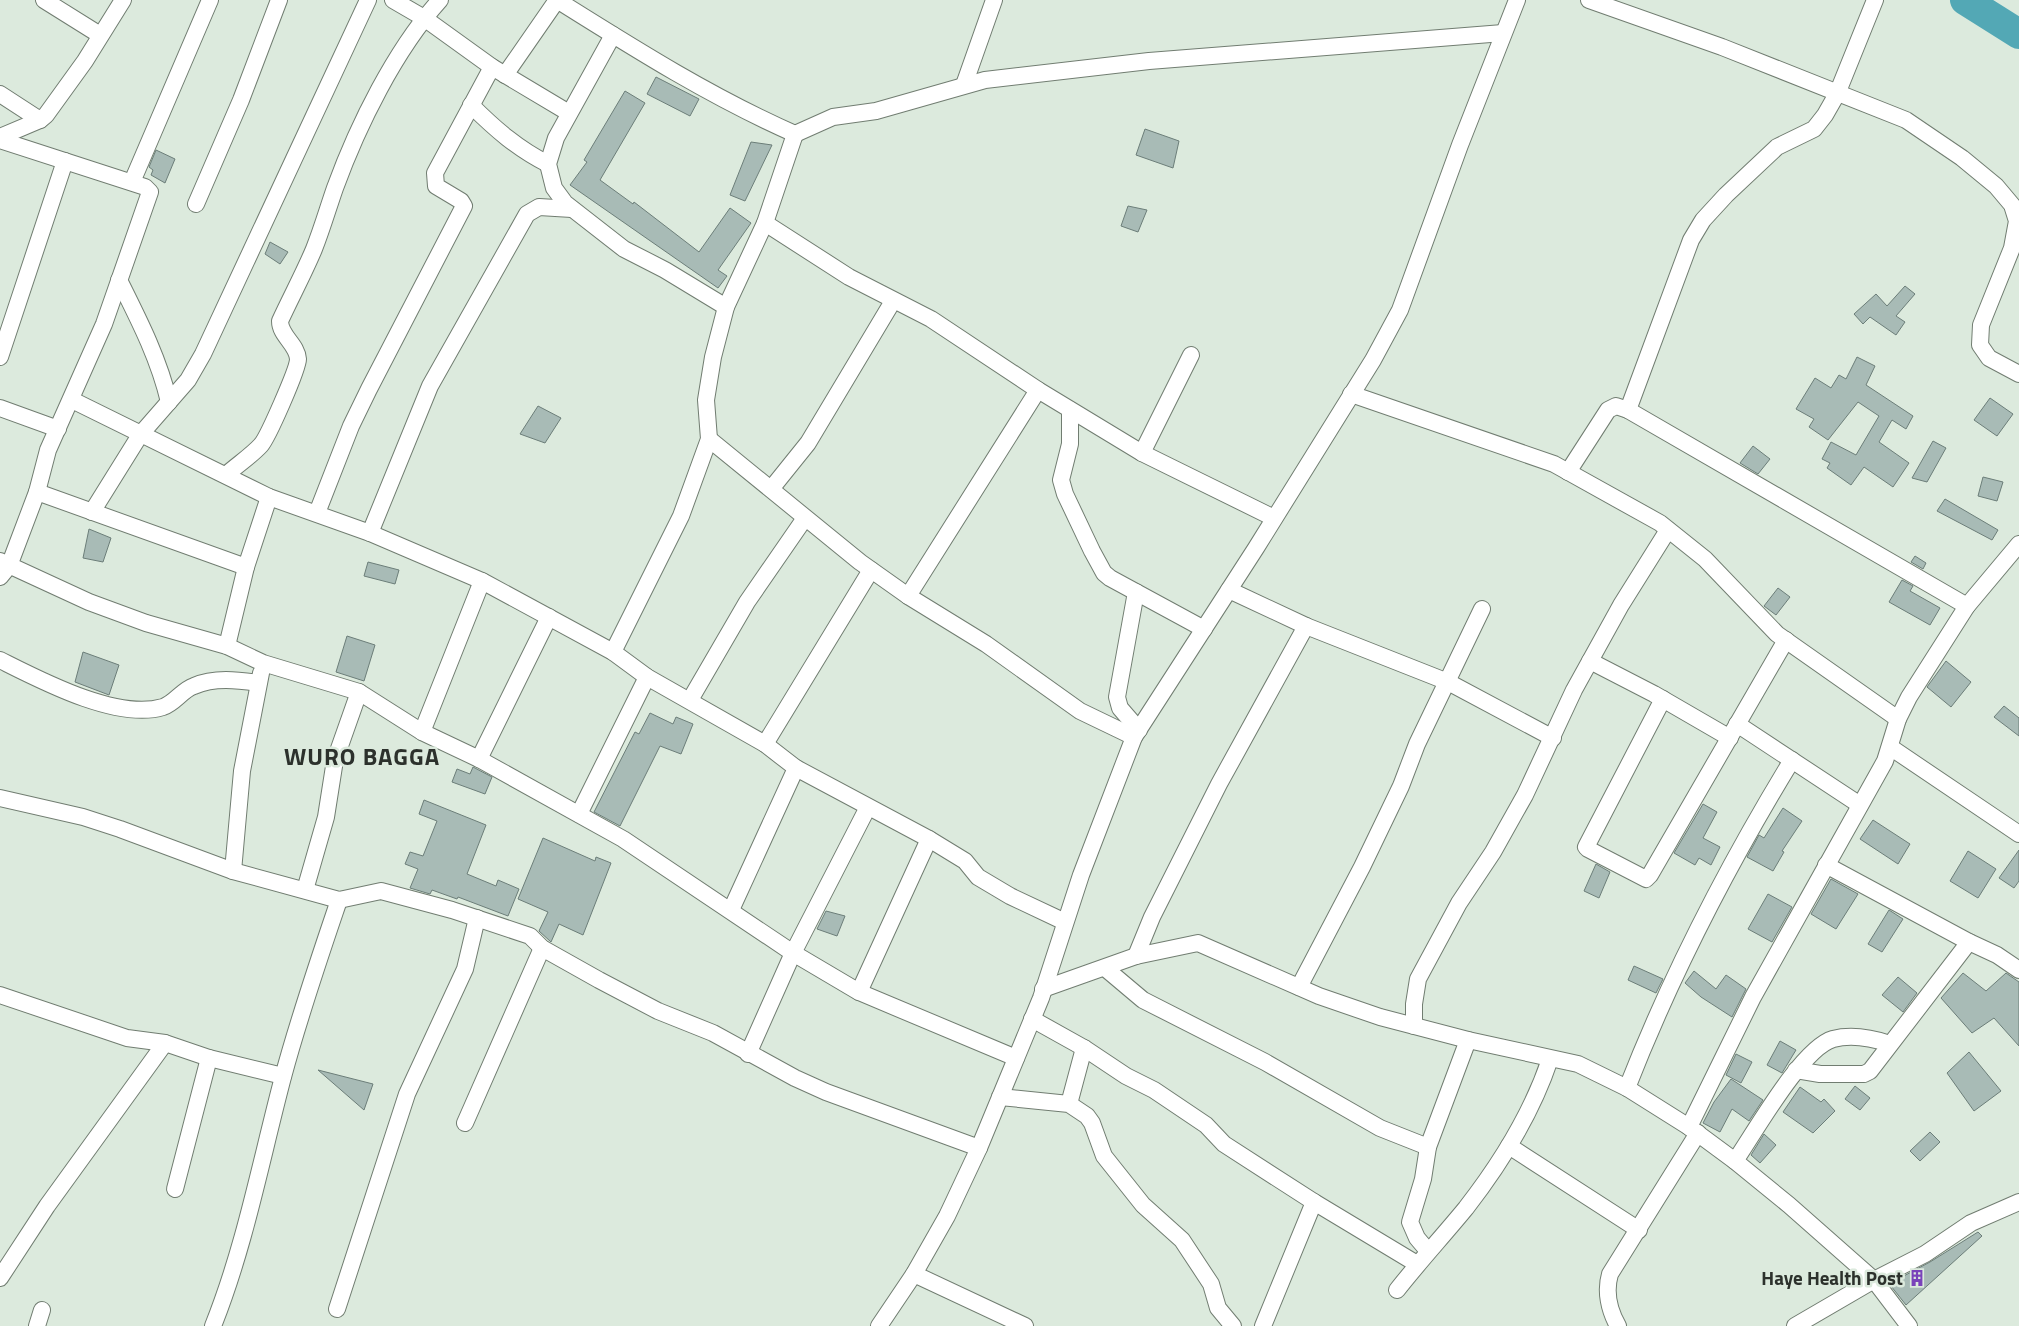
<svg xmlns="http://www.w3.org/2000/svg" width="2019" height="1326" viewBox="0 0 2019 1326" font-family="'Titillium Web',sans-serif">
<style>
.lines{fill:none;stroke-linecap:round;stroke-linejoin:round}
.river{stroke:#53a8b5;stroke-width:30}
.building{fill:#a8bbb6;stroke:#6c7e79}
.minor-casing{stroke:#717d71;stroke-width:18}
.minor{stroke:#fff;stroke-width:16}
.labels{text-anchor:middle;stroke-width:5;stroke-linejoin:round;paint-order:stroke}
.poi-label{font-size:19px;font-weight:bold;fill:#2c312c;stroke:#dceadd;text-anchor:end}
.district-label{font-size:24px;font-weight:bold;letter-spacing:1px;fill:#2c312c;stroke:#dceadd}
</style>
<rect width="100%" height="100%" fill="#dceadd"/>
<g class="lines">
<!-- river -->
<path class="river" d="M1965 0 2019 34"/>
</g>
<!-- building -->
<g class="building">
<path d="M656 77 699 99 690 116 647 94Z"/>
<path d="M625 91 645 103 600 180 633 204 634 202 699 252 730 208 751 223 718 270 727 276 718 288 570 185 587 162 584 160Z"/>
<path d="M1145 129 1179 141 1173 168 1136 155Z"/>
<path d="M751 142 772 145 745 201 730 195Z"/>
<path d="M156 150 175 159 165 183 151 175 153 170 149 167Z"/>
<path d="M1128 206 1147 210 1138 232 1121 226Z"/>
<path d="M270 242 288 252 280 264 265 254Z"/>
<path d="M1905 286 1915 294 1896 316 1905 322 1896 335 1870 317 1863 324 1854 314 1876 294 1887 306Z"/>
<path d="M1857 357 1875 366 1866 385 1913 416 1906 429 1892 420 1879 442 1909 463 1893 487 1864 467 1851 485 1827 468 1830 463 1822 459 1831 442 1856 455 1879 416 1858 402 1828 440 1809 427 1814 419 1796 409 1815 378 1831 388 1839 375 1846 379Z"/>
<path d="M1990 398 2013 414 1997 436 1974 420Z"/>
<path d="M538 406 561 418 545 443 520 434Z"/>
<path d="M1933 441 1946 448 1927 482 1912 478Z"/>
<path d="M1753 446 1770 459 1758 474 1740 463Z"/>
<path d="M1983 477 2003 482 1997 501 1978 496Z"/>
<path d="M1945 499 1998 530 1992 540 1937 511Z"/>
<path d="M89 529 111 538 103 562 83 558Z"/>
<path d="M1915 556 1926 563 1923 569 1911 562Z"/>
<path d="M368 562 399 570 395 584 364 576Z"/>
<path d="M1902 580 1913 586 1910 591 1940 608 1930 625 1889 602Z"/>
<path d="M1778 588 1790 597 1776 615 1764 606Z"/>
<path d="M347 636 375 645 364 681 336 672Z"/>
<path d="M83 652 119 665 109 695 75 682Z"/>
<path d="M1946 661 1971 682 1951 707 1927 687Z"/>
<path d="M2004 706 2019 718V736L1994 717Z"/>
<path d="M650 713 673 724 676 717 693 724 681 754 660 746 620 826 594 812 635 732 639 734Z"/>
<path d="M473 767 492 777 485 794 452 782 457 769 470 774Z"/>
<path d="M424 800 486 825 467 874 496 886 498 880 519 889 508 916 458 897 457 899 432 890 430 894 410 888 418 869 405 864 410 852 423 856 437 821 419 814Z"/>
<path d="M1703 804 1717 812 1703 838 1720 847 1711 865 1699 858 1695 865 1674 853Z"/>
<path d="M1783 808 1802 821 1782 851 1784 852 1773 871 1747 857 1759 835 1764 838Z"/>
<path d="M1873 820 1910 844 1898 864 1860 839Z"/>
<path d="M543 838 595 861 596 857 611 863 583 935 559 924 551 942 539 931 548 912 518 899Z"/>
<path d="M2019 850V881L2014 888 1999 878Z"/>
<path d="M1968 851 1996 869 1978 898 1950 881Z"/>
<path d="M1596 864 1610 872 1599 898 1584 891Z"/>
<path d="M1831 879 1858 894 1836 929 1811 914Z"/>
<path d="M1768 894 1792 907 1772 942 1748 929Z"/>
<path d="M1889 910 1903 919 1882 952 1868 944Z"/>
<path d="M826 911 845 916 837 936 817 929Z"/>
<path d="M1634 966 1663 979 1656 993 1628 980Z"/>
<path d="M1694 971 1716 989 1726 975 1746 989 1732 1017 1701 997 1685 983Z"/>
<path d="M1963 973 1986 991 2006 973 2019 982V1046L1994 1018 1972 1033 1941 998Z"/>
<path d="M1898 977 1917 993 1903 1012 1882 995Z"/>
<path d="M1780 1041 1796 1050 1782 1073 1767 1065Z"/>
<path d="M1969 1052 2001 1091 1974 1111 1947 1073Z"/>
<path d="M1736 1054 1752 1062 1741 1083 1726 1075Z"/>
<path d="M318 1070 373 1084 364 1110Z"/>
<path d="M1731 1079 1763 1100 1749 1121 1732 1109 1720 1132 1703 1123 1714 1102Z"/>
<path d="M1855 1086 1870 1098 1860 1110 1845 1099Z"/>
<path d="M1800 1087 1821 1102 1824 1099 1835 1111 1813 1133 1783 1112Z"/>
<path d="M1930 1132 1940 1142 1920 1161 1910 1151Z"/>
<path d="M1764 1134 1776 1145 1760 1163 1751 1155Z"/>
<path d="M1978 1232 1982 1236 1906 1305 1891 1286 1900 1278 1930 1262Z"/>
</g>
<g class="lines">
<!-- minor casing -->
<g class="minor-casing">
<g id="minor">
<path d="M44 0 100 35"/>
<path d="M393 0 424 18 492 67 569 113"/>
<path d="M557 0C635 49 711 97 795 134L833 117 876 111 985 80 1149 61 1503 33"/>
<path d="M1589 0 1722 47 1906 120 1962 158 1996 186 2012 205 2017 221 2012 248 1981 325 1980 345 1989 358 2019 374"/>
<path d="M613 35 556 138 548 164 554 188 565 203 624 249 665 270 726 307"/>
<path d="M505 75 557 0"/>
<path d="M964 85 994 0"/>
<path d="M0 94 40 120"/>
<path d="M471 105C495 129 518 149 548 164"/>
<path d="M0 137 40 120 46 115 85 61 123 0"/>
<path d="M0 140 145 187 150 192 104 324 48 450 37 492 9 566 0 577"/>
<path d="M132 182 210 0"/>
<path d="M196 204 241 100 279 0"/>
<path d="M765 223 849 277 931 319 1038 390 1142 453 1274 518"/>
<path d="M119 280C139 320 159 359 169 402"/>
<path d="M0 357 65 161"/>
<path d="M1351 394 1554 464 1660 523 1705 559 1777 634 1898 719"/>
<path d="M72 400 269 497 370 533 482 581 613 652 647 677 765 744 796 768 929 839 965 861 978 877 1010 896 1065 922"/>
<path d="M0 408 58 429"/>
<path d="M1070 410V444L1061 480 1065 494 1092 551 1104 573 1110 578 1204 629"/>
<path d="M1628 410 1691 240 1703 220 1726 195 1777 147 1814 129 1825 115 1837 94 1875 0"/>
<path d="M709 439 860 562 908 596 986 644 1080 711 1134 737"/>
<path d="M1142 453 1191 355"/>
<path d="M1568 472 1608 410 1616 406 1628 410 1967 606"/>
<path d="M226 475C237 465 251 456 261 445 268 437 298 369 298 359 297 344 280 336 280 321 291 297 304 273 314 249 322 229 328 208 335 188 358 125 395 50 440 0"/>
<path d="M771 489 808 443 893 301"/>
<path d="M37 492 246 567"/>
<path d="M92 512 140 435 188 380 203 354 368 0"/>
<path d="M317 513 351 426 369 389 464 206 461 201 436 186 435 173 492 67"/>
<path d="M370 533 430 386 527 214 539 207 572 209"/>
<path d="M0 561 89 602 146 623 227 646 263 663 359 692 422 732 479 759 623 839 793 953 859 992 1016 1058"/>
<path d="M1229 590 1306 626 1448 682 1553 738"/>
<path d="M1136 592 1117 697 1120 708 1139 730"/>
<path d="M908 596 1038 390"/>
<path d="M227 646 246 567 269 497"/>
<path d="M613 652 681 516 709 439 706 400 713 357 726 307 765 223 795 134"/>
<path d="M0 660C40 680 117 721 163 707 175 703 182 690 194 686 214 677 238 680 258 683"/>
<path d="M1590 661 1654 694 1730 738"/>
<path d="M1663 699 1586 847 1588 849 1646 879 1650 875 1786 640"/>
<path d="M690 700 747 602 805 518"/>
<path d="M1737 724 1860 805"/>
<path d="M422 732 482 581"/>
<path d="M765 744 871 570"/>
<path d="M1890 747 2019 834"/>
<path d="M479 759 549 617"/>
<path d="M0 798 83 817 120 829 233 871 339 900 381 891 452 910 530 936 542 948 599 980 658 1011 713 1033 795 1078 826 1092 979 1148"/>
<path d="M579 814 647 677"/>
<path d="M1826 865 1969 942 1997 955 2019 970"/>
<path d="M233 871 242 771 261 673"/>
<path d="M305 890 326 817 335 760 359 692"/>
<path d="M731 910 796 768"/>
<path d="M1136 956 1152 917 1219 784 1306 626"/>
<path d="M1105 968 1143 1000 1265 1062 1380 1128 1428 1147"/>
<path d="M1299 987 1362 867 1401 786 1417 744 1482 609"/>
<path d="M1043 989 1136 956 1198 943 1319 996 1380 1017 1468 1040 1578 1064 1627 1088 1689 1127 1735 1161 1789 1205 1874 1280 1909 1326"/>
<path d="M859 992 929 839"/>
<path d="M0 995 127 1038 165 1043 209 1058 283 1076"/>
<path d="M1032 1019 1084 1048 1126 1076 1154 1090 1206 1125 1224 1144 1314 1202 1417 1264"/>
<path d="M1414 1026V1004L1418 979 1459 903 1493 852 1525 795 1574 690 1621 605 1668 530"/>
<path d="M748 1054 793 953 868 807"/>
<path d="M1796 1070 1820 1074H1864L1870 1071 1969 942"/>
<path d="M1627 1088C1672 973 1728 865 1792 760"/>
<path d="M1000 1097 1069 1104 1087 1116 1092 1123 1104 1156 1143 1205 1182 1240 1211 1284 1218 1308 1233 1326"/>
<path d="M1069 1104 1084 1048"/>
<path d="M465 1123 542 948"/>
<path d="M1689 1127 1753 997 1885 761 1898 719 1909 697 1967 606 2019 544"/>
<path d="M1509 1146 1639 1230"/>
<path d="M1735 1161C1755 1132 1802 1048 1833 1039 1852 1034 1872 1038 1890 1044"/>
<path d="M175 1189 209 1058"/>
<path d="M1428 1251 1417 1238 1410 1222 1423 1179 1428 1147 1468 1040"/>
<path d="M914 1274 1025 1326"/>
<path d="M0 1278 47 1206 165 1043"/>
<path d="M1397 1290C1419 1262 1443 1236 1466 1208 1501 1163 1532 1113 1550 1059"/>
<path d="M337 1309 407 1094 465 969 477 918"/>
<path d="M37 1326 42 1310"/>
<path d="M213 1326C245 1246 261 1160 283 1077 299 1017 319 959 339 900"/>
<path d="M879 1326 914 1274 947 1216 979 1148 1041 998 1081 875 1134 737 1256 548 1373 360 1400 310 1460 145 1517 0"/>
<path d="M1263 1326 1314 1202"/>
<path d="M1618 1326C1609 1310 1605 1291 1610 1274L1698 1133"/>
<path d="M1795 1326 1874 1280 1925 1254 1971 1223 2019 1202"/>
</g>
</g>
<!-- minor -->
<use href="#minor" class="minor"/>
</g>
<!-- icons -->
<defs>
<g id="building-bare" transform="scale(1.35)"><path d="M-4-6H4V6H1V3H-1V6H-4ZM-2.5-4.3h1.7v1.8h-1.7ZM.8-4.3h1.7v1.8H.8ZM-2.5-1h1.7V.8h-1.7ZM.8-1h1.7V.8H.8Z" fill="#7a43ba" stroke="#dceadd" stroke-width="2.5" paint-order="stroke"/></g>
</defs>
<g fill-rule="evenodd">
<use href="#building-bare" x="1917" y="1278"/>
</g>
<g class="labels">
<!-- poi labels -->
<g class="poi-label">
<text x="1903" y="1285">Haye Health Post</text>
</g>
<!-- district labels -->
<g class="district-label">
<text x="362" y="765">WURO BAGGA</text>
</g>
</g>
</svg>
